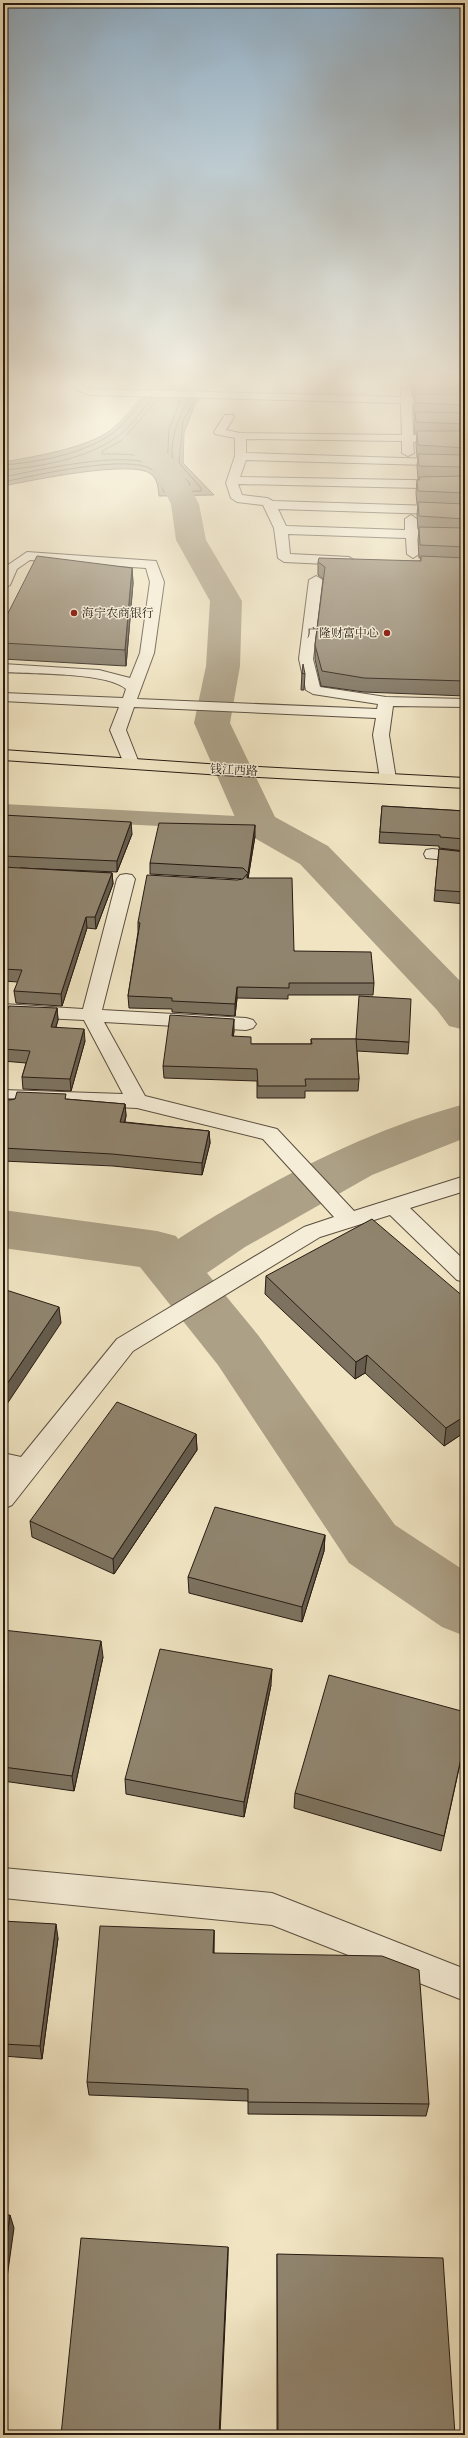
<svg xmlns="http://www.w3.org/2000/svg" width="468" height="2438" viewBox="0 0 468 2438" font-family="Cardo,'Noto Serif SC',serif">
<style>
.green{fill:#cec2a4;stroke:#7b6f5c}
.water{fill:#aca086;stroke:#776b58}
.lines{fill:none;stroke-linecap:round;stroke-linejoin:round}
.shore{stroke:#6a5e4c;stroke-width:1}
.canal{fill:#aca086;fill-rule:evenodd}
.river{fill:#aca086;fill-rule:evenodd}
.minor-casing{stroke:#5a4e3f;stroke-width:2}
.major-casing{stroke:#281c13;stroke-width:2}
.highway-casing{stroke:#281c13;stroke-width:2}
.minor{fill:#f5edd7;fill-rule:evenodd}
.major{fill:#f0e4c2;fill-rule:evenodd}
.highway{fill:#f0e4c2;fill-rule:evenodd}
.wall{fill:#7c725f;stroke:#281c13}
.shaded-wall{fill:#655c4d;stroke:#281c13}
.building{fill:#90846e;stroke:#281c13}
.poi-dot{fill:#8f2418;stroke:#f5edd7;stroke-width:1.5}
.labels{text-anchor:middle;stroke-width:3;stroke-linejoin:round;paint-order:stroke}
.far-poi-label{font-size:12px;fill:#281c13;stroke:#f5edd7;text-anchor:start}
.far-street-label{font-size:12px;fill:#281c13;stroke:#f5edd7}
</style>
<rect width="100%" height="100%" fill="#f0e4c2"/>
<filter id="stains"><feTurbulence type="fractalNoise" baseFrequency=".005" numOctaves="4"/><feColorMatrix values="0 0 0 0 .2 0 0 0 0 .09 0 0 0 0 .02 0 0 0 .5 -.17"/></filter>
<radialGradient id="worn" r=".72"><stop offset=".6" stop-color="#630" stop-opacity="0"/><stop offset="1" stop-color="#630" stop-opacity=".3"/></radialGradient>
<!-- green -->
<path class="green" d="M284 380 366 382 367 394 280 393Z"/>
<!-- water -->
<path class="water" d="M155 380H215L194 406 184 433 183 463 214 495 159 496C158 488 158 480 151 474 132 459 29 481 3 486V462C32 457 89 448 112 429 128 416 141 396 155 380Z"/>
<g class="lines">
<!-- shore -->
<g class="shore">
<path d="M159 398 121 441 102 451V454C128 454 145 453 167 468L169 430 181 398"/>
<path d="M3 465C39 462 85 454 114 432 127 422 135 409 145 397"/>
<path d="M3 470C40 467 86 459 117 437 131 427 141 411 152 398"/>
<path d="M3 477C36 471 127 449 155 466 162 471 165 480 168 487L189 486 190 483C185 478 178 474 175 467 166 448 179 415 189 399"/>
<path d="M3 482C33 476 129 453 153 470 160 475 161 485 164 492L201 491V488L179 463 183 421 195 399"/>
</g>
<!-- canal -->
<path class="canal" d="M3 804 258 817 266 819 270 824 266 829 258 831 3 818Z"/>
<!-- river -->
<g class="river">
<path d="M134 434C149 438 169 452 178 465L199 504 206 540 242 601 240 666 230 723 275 817 328 846 465 986V1030L449 1026 437 1010 300 864 244 832 238 824 194 723 206 666 210 601 176 540 171 504 153 470 125 448 121 442 125 436Z"/>
<path d="M465 1104V1138L372 1175 245 1247 207 1273 258 1335 395 1525 465 1571V1636L442 1627 349 1563 218 1365 140 1267 3 1248V1210L157 1231 176 1236 178 1239C264 1184 366 1130 465 1104Z"/>
</g>
<!-- minor casing -->
<g class="minor-casing">
<g id="minor">
<path d="M70 380H80L84 386 92 389 401 397V380H411L412 397 465 399V405L412 404 413 435 465 436V442H413L414 453 408 456 402 453V441L246 439V453L465 460V466L246 460 240 477 465 481V489L238 484 242 495 267 498 273 501 465 507V515L278 509 286 526 405 530V519L411 515 417 519 418 531 465 532V540L418 538 419 554 413 558 407 554 406 538 288 534 290 554 349 557 355 561 349 565 284 562 278 558 274 528 263 505 237 502 231 498 226 483 235 456V438L215 434 214 432 225 415H233L234 417 226 430 240 433 402 435 401 403 91 395 76 390 70 384Z"/>
<path d="M27 552 156 561 164 582 154 653 137 699 377 709 378 704 313 694 306 690 299 659 309 580 316 576 323 580 313 659 320 687 386 697 465 699V707L393 706 389 735 396 779 388 784 380 779 373 735 376 718 134 707 126 730 139 763 137 766H125L110 730 119 707 3 701V693L123 698 126 689C107 672 31 674 3 672V664L99 670 130 678 140 653 150 582 146 568 30 560 17 569 10 585 3 589 5 567Z"/>
<path d="M432 849 465 852V862L426 858 424 854 426 850Z"/>
<path d="M126 874 132 875 135 879 102 1010 246 1018 253 1020 256 1024 253 1028 246 1030 104 1022 145 1096 277 1129 354 1211 465 1176V1191L410 1208 465 1261V1282L457 1280 390 1215 320 1237 133 1351 12 1505 3 1509V1479L7 1474 3 1473V1453L21 1457 117 1339 304 1227 334 1217 263 1139 137 1108 3 1102V1090L123 1094 84 1020 3 1016V1004L83 1009 117 879 120 875Z"/>
<path d="M3 1868 272 1893 465 1969V2001L272 1925 3 1898Z"/>
</g>
</g>
<!-- major casing -->
<g class="major-casing">
<path id="major" d="M3 750 222 765 465 778V788L222 775 3 760Z"/>
</g>
<!-- highway casing -->
<g class="highway-casing">
<path id="highway" d="M3 380H8V381L3 384Z"/>
</g>
<!-- minor -->
<use href="#minor" class="minor"/>
<!-- major -->
<use href="#major" class="major"/>
<!-- highway -->
<use href="#highway" class="highway"/>
</g>
<!-- wall -->
<g class="wall">
<path d="M412 380H465V696L364 692 321 686 315 659V645L323 579 318 575V562L420 561 421 558H419L418 540 419 529H418L417 515 418 504H417L416 493 417 480H419V479H418L417 466 418 457H417L416 444 417 434H415L414 424 415 415H414V396H413Z"/>
<path d="M132 568 133 583 126 666 3 659V623Z"/>
<path d="M302 673 305 674 304 690H301Z"/>
<path d="M382 806 465 811V851L439 848V846L379 843Z"/>
<path d="M3 815 132 834 117 872 20 868 112 873 113 884 96 929 87 928 62 1006 16 1003 14 991 18 982 3 981Z"/>
<path d="M255 836 248 878 294 951 374 983 373 995H288V999L237 998 235 1016 172 1012V1009L129 1008 128 996 138 932V922L241 879 150 874V863Z"/>
<path d="M439 849 465 852V904L434 901Z"/>
<path d="M57 1008 58 1020 56 1027 85 1041 71 1091 23 1089 22 1077 26 1063 3 1061V1022Z"/>
<path d="M234 1031 233 1036 251 1044H311V1039H356L409 1042 408 1054 357 1051 359 1079 358 1091H305V1098H257V1081L164 1078 163 1066Z"/>
<path d="M3 1099H66L125 1104 126 1116 125 1122 209 1131 210 1143 202 1175 113 1166 3 1161Z"/>
<path d="M266 1276 465 1298V1432L444 1446 365 1373 355 1379 265 1294Z"/>
<path d="M196 1434 197 1450 114 1574 32 1537 30 1521Z"/>
<path d="M325 1535 324 1551 302 1622 189 1593 188 1577Z"/>
<path d="M3 1630 103 1657 74 1791 3 1781Z"/>
<path d="M271 1685 244 1817 126 1794 125 1779Z"/>
<path d="M465 1741 441 1851 294 1808 295 1793Z"/>
<path d="M3 1921 58 1938 42 2059 3 2056Z"/>
<path d="M214 1930V1953L429 2104 426 2116 248 2114V2101L89 2095 87 2082Z"/>
<path d="M277 2254 455 2435H277Z"/>
</g>
<!-- shaded-wall -->
<g class="shaded-wall">
<path d="M132 568 133 583 126 666 125 650Z"/>
<path d="M131 822 132 834 117 872V861Z"/>
<path d="M255 825V836L247 885 248 873Z"/>
<path d="M112 873 113 884 96 929 95 917Z"/>
<path d="M86 917 87 928 62 1006 61 994Z"/>
<path d="M237 987V998L235 1016V1004Z"/>
<path d="M57 1008 58 1020 52 1039 51 1027Z"/>
<path d="M234 1019V1031L232 1048V1036Z"/>
<path d="M84 1029 85 1041 71 1091 70 1079Z"/>
<path d="M125 1104 126 1116 121 1134 120 1122Z"/>
<path d="M209 1131 210 1143 202 1175V1163Z"/>
<path d="M59 1307 61 1323 3 1410V1390Z"/>
<path d="M367 1355 365 1373 355 1379 356 1362Z"/>
<path d="M465 1416V1432L444 1446 446 1428Z"/>
<path d="M196 1434 197 1450 114 1574 113 1559Z"/>
<path d="M325 1535 324 1551 302 1622V1607Z"/>
<path d="M101 1641 103 1657 74 1791 72 1776Z"/>
<path d="M272 1669 271 1685 244 1817V1802Z"/>
<path d="M56 1924 58 1938 42 2059 40 2046Z"/>
<path d="M214 1930V1943L213 1967V1953Z"/>
<path d="M10 2215 14 2228 3 2306V2264Z"/>
<path d="M228 2247V2259L220 2435H219Z"/>
</g>
<!-- building -->
<g class="building">
<path d="M414 380H465V387L414 384Z"/>
<path d="M414 394 465 395V405L415 403Z"/>
<path d="M415 412 465 413V424L416 422Z"/>
<path d="M417 431H465V448L418 445Z"/>
<path d="M418 454 465 455V467L419 466Z"/>
<path d="M465 476V493L418 491 417 480H420L419 477Z"/>
<path d="M418 502 465 504V519L419 516Z"/>
<path d="M419 527 465 528V547L420 545Z"/>
<path d="M37 556 132 568 125 650 3 643V623Z"/>
<path d="M421 556 465 558V681L364 678 322 671 315 645 325 567 318 562 319 558 421 561Z"/>
<path d="M303 664 305 674 302 673Z"/>
<path d="M382 806 465 811V839L440 837V835L380 832Z"/>
<path d="M3 815 131 822 117 861 3 856Z"/>
<path d="M159 823 255 825 248 873 243 868 150 863Z"/>
<path d="M439 849 465 852V892L435 890Z"/>
<path d="M3 867 112 873 95 917H86L61 994 14 991 22 970 3 969Z"/>
<path d="M247 874V878H292L294 951 371 952 374 983H289V988L237 987 235 1004 172 1001V998L128 996 140 923 138 922 147 875 237 880 243 879Z"/>
<path d="M359 996 411 999 409 1042 356 1039Z"/>
<path d="M9 1006 57 1008 51 1027 84 1029 70 1079 22 1077 30 1051 3 1049V1022Z"/>
<path d="M170 1015 234 1019 232 1036 251 1037V1044H312L311 1039H356L359 1079H305L306 1086H258L257 1069 163 1066Z"/>
<path d="M17 1092 66 1094 65 1099 125 1104 120 1122 209 1131 202 1163 112 1154 3 1148V1099L10 1100 15 1099Z"/>
<path d="M372 1219 465 1298V1416L446 1428 367 1355 356 1362 266 1276Z"/>
<path d="M3 1289 59 1307 3 1390Z"/>
<path d="M117 1402 196 1434 113 1559 30 1521Z"/>
<path d="M215 1507 325 1535 302 1607 188 1577Z"/>
<path d="M3 1630 101 1641 72 1776 3 1767Z"/>
<path d="M160 1649 272 1669 244 1802 125 1779Z"/>
<path d="M329 1675 465 1712V1740L444 1836 295 1793Z"/>
<path d="M3 1921 56 1924 40 2046 3 2044Z"/>
<path d="M100 1926 214 1930 213 1953 382 1956 419 1970 429 2104 248 2102V2089L87 2082Z"/>
<path d="M3 2215H10L3 2264Z"/>
<path d="M81 2238 228 2247 219 2435H61Z"/>
<path d="M277 2254 443 2258 455 2435H278Z"/>
</g>
<!-- sky -->
<linearGradient id="sky" x2="0" y2="1"><stop stop-color="#90acc1"/><stop offset="0.53" stop-color="#f8f3e4"/><stop offset="1" stop-color="#f8f3e4" stop-opacity="0"/></linearGradient>
<rect width="468" height="722" fill="url(#sky)"/>
<!-- markers -->
<g class="poi-dot">
<circle cx="74" cy="613" r="4"/>
<circle cx="387" cy="633" r="4"/>
</g>
<g class="labels">
<!-- far-poi labels -->
<g class="far-poi-label">
<text x="82" y="617">海宁农商银行</text>
<text x="379" y="637" text-anchor="end">广隆财富中心</text>
</g>
<!-- far-street labels -->
<g class="far-street-label">
<text transform="translate(234 770) rotate(3)" y="4">钱江西路</text>
</g>
</g>
<!-- margin -->
<rect width="468" height="2438" fill="none" stroke="#f0e4c2" stroke-width="16"/>
<rect x="4" y="4" width="460" height="2430" fill="none" stroke="#281c13" stroke-width="2"/>
<rect x="8" y="8" width="452" height="2422" fill="none" stroke="#281c13"/>
<rect width="100%" height="100%" filter="url(#stains)"/>
<rect width="100%" height="100%" fill="url(#worn)"/>
</svg>
